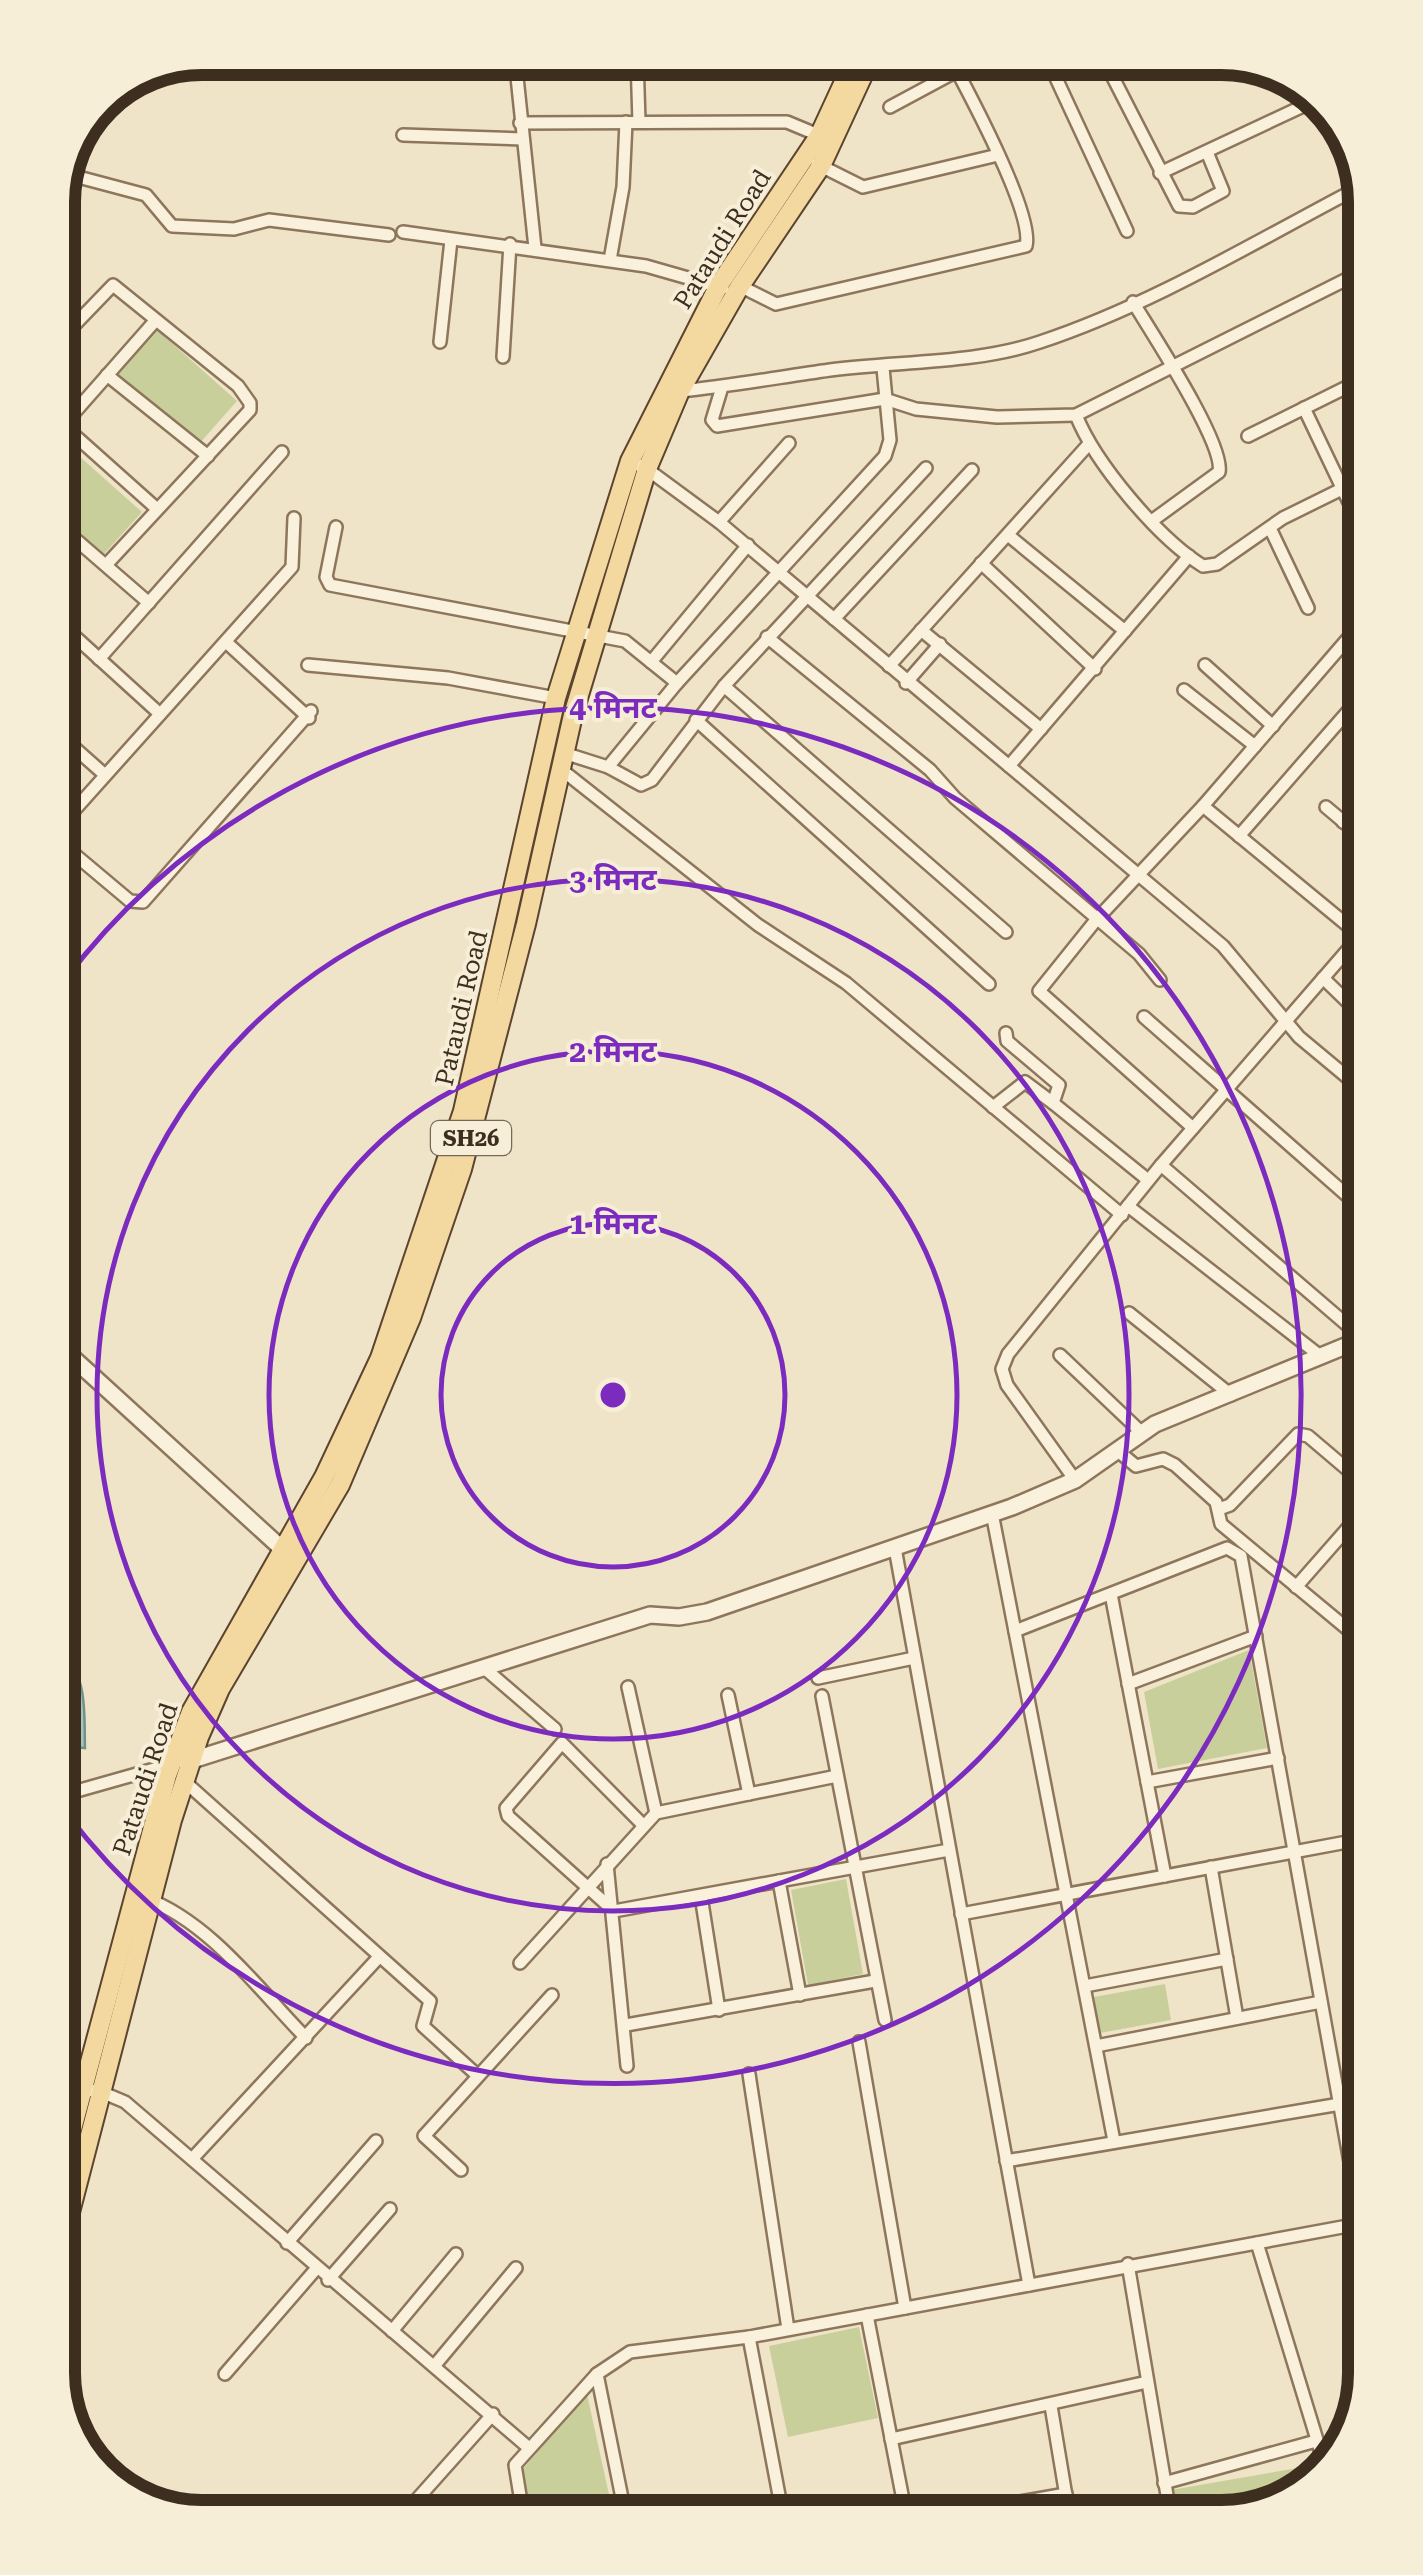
<svg xmlns="http://www.w3.org/2000/svg" width="1423" height="2575" viewBox="0 0 1423 2575" font-family="'Roboto Serif','Noto Sans Devanagari',serif">
<style>
.green{fill:#c9cf9b}
.water{fill:#a9c4bc;stroke:#6f938a;stroke-width:2.5}
.lines{fill:none;stroke-linecap:round;stroke-linejoin:round}
.minor-casing{stroke:#8d765c;stroke-width:16}
.tertiary-casing{stroke:#8d765c;stroke-width:20}
.primary-casing{stroke:#5b4430;stroke-width:22}
.minor{stroke:#faf1dc;stroke-width:11}
.tertiary{stroke:#faf1dc;stroke-width:15}
.primary{stroke:#f3d9a0;stroke-width:18}
.ring{fill:none;stroke:#7b2cbf;stroke-width:5}
.labels{text-anchor:middle;stroke-width:8;stroke-linejoin:round;paint-order:stroke}
.shield{fill:#f7eed8;stroke:#756857;stroke-width:2.5}
.shield-label{font-size:22px;font-weight:bold;fill:#3d2e20}
.street-label{font-size:25px;fill:#3d2e20;stroke:#f7eed8}
.rim{fill:none;stroke:#3d2e20;stroke-width:12}
.centre{fill:#7b2cbf;stroke:#f7eed8;stroke-width:5}
.ring-label{font-size:30px;text-anchor:middle;font-weight:bold;fill:#7b2cbf;stroke:#f7eed8;stroke-width:8;stroke-linejoin:round;paint-order:stroke}
</style>
<rect width="100%" height="100%" fill="#f0e4c8"/>
<!-- green -->
<g class="green">
<path d="M156 329 237 401 199 444 117 373Z"/>
<path d="M61 440 142 512 103 555 59 516Z"/>
<path d="M1249 1650 1267 1748 1158 1769 1144 1692Z"/>
<path d="M846 1879 863 1974 808 1985 791 1890Z"/>
<path d="M1165 1984 1171 2020 1100 2033 1094 1997Z"/>
<path d="M859 2327 878 2418 788 2437 769 2346Z"/>
<path d="M587 2394 613 2513 531 2514 523 2469Z"/>
<path d="M1309 2466 1313 2476 1277 2506 1174 2507 1171 2490Z"/>
</g>
<!-- water -->
<path class="water" d="M65 1657C88 1677 84 1720 85 1748L65 1746Z"/>
<g class="lines">
<!-- minor casing -->
<g class="minor-casing">
<g id="minor">
<path d="M515 58 535 248"/>
<path d="M637 58 639 122"/>
<path d="M1081 58 1059 70 1056 78 1127 231"/>
<path d="M1103 58 1179 206 1193 207 1223 191 1207 152"/>
<path d="M1155 58 1164 71 1192 58"/>
<path d="M954 70 971 58"/>
<path d="M520 123 787 122 823 137"/>
<path d="M403 135 523 139"/>
<path d="M817 164 863 187 998 155"/>
<path d="M1160 173 1316 100"/>
<path d="M67 174 146 195 172 226 234 229 269 220 389 235"/>
<path d="M403 232 646 266 723 288"/>
<path d="M610 260 623 187 626 122"/>
<path d="M740 286 776 304 1026 246C1034 216 974 103 957 71L890 107"/>
<path d="M1133 302C1151 332 1225 444 1219 472L1153 520"/>
<path d="M59 341 113 285 238 386 250 403V410L106 565"/>
<path d="M440 342 451 240"/>
<path d="M503 357 510 244"/>
<path d="M107 375 208 456"/>
<path d="M722 387 712 420 717 426 885 399 916 409 997 417 1076 415 1355 275"/>
<path d="M680 391C731 386 780 377 830 370 897 361 976 364 1040 342 1149 306 1253 243 1354 190"/>
<path d="M1304 408 1356 517"/>
<path d="M1076 415C1095 463 1158 538 1203 566L1217 564 1283 518 1356 482"/>
<path d="M63 425 156 508"/>
<path d="M59 430 155 321"/>
<path d="M1248 436 1355 383"/>
<path d="M630 461 647 469 719 522 1223 946 1299 1037 1359 1087"/>
<path d="M719 522 789 443"/>
<path d="M59 525 149 603"/>
<path d="M336 527 326 577 330 585 625 641 677 683"/>
<path d="M1270 528 1308 608"/>
<path d="M1008 535 1125 631"/>
<path d="M981 563 1095 669"/>
<path d="M834 619 972 470"/>
<path d="M60 623 160 714"/>
<path d="M921 630 1041 729"/>
<path d="M767 637 930 770 955 798 1139 954 1160 980"/>
<path d="M226 642 309 718"/>
<path d="M99 659 282 452"/>
<path d="M651 662 748 545"/>
<path d="M308 665 448 678 556 698"/>
<path d="M1205 665 1273 726"/>
<path d="M889 666 1088 445"/>
<path d="M906 683 940 644"/>
<path d="M724 686 1006 932"/>
<path d="M1184 690 1255 746"/>
<path d="M696 720 989 984"/>
<path d="M60 735 105 775"/>
<path d="M564 753 608 767 677 683 885 456 890 440 883 368"/>
<path d="M1009 766 1189 556"/>
<path d="M608 767 641 785 652 780 724 686 926 468"/>
<path d="M562 770 758 925 846 983 1122 1215"/>
<path d="M1203 806 1358 934"/>
<path d="M1326 807 1358 834"/>
<path d="M1343 822 1357 806"/>
<path d="M61 825 292 567 294 518"/>
<path d="M1239 836 1357 701"/>
<path d="M61 843 130 901 143 902 311 711"/>
<path d="M1323 978 1358 1012"/>
<path d="M1144 1017 1359 1206"/>
<path d="M1006 1033 1007 1041 1059 1085 1053 1103 1148 1180"/>
<path d="M993 1107 1025 1082 1053 1103"/>
<path d="M1193 1128 1039 991 1096 920 1203 806 1357 628"/>
<path d="M1161 1165 1360 1336"/>
<path d="M1128 1206 1319 1355"/>
<path d="M1129 1313 1231 1395"/>
<path d="M1060 1355 1141 1432"/>
<path d="M1118 1451 1136 1466 1163 1459 1175 1465 1216 1502 1221 1524 1362 1641"/>
<path d="M1075 1480 1007 1385 1002 1369 1008 1354 1161 1165 1358 938"/>
<path d="M1219 1509 1230 1505 1298 1434 1308 1436 1361 1481"/>
<path d="M992 1513 1114 2141"/>
<path d="M895 1548 1029 2285"/>
<path d="M1296 1587 1361 1513"/>
<path d="M1111 1594 1165 1876"/>
<path d="M1015 1631 1227 1548 1241 1556 1361 2223"/>
<path d="M1360 1663 1362 1677"/>
<path d="M483 1667 555 1729"/>
<path d="M818 1678 914 1658"/>
<path d="M1128 1684 1256 1636"/>
<path d="M628 1687 656 1813"/>
<path d="M728 1695 749 1794"/>
<path d="M822 1696 885 2020"/>
<path d="M184 1781 430 2001 423 2026 477 2075"/>
<path d="M1147 1782 1278 1758"/>
<path d="M66 1794 172 1764"/>
<path d="M643 1825 562 1743 506 1808 508 1816 614 1911 949 1850"/>
<path d="M607 1864 627 2066"/>
<path d="M1211 1867 1237 2018"/>
<path d="M779 1881 800 1995"/>
<path d="M701 1896 719 2010"/>
<path d="M145 1898C210 1922 259 1990 306 2038"/>
<path d="M961 1914 1363 1839"/>
<path d="M520 1963 656 1813 837 1776"/>
<path d="M1085 1986 1227 1959"/>
<path d="M626 2025 875 1981"/>
<path d="M859 2042 905 2308"/>
<path d="M1096 2046 1321 2002"/>
<path d="M749 2074 788 2329"/>
<path d="M67 2089 99 2091 125 2102 529 2448"/>
<path d="M1348 2102 1364 2099"/>
<path d="M192 2159 379 1957"/>
<path d="M1006 2161 1340 2104"/>
<path d="M461 2170 424 2136 552 1995"/>
<path d="M287 2243 376 2141"/>
<path d="M1257 2243 1325 2466"/>
<path d="M1128 2264 1169 2507"/>
<path d="M328 2280 390 2209"/>
<path d="M867 2315 905 2510"/>
<path d="M392 2331 456 2254"/>
<path d="M749 2337 782 2511"/>
<path d="M435 2365 516 2268"/>
<path d="M225 2374 316 2269"/>
<path d="M1051 2406 1068 2508"/>
<path d="M891 2439 1147 2382"/>
<path d="M1164 2483 1316 2441"/>
<path d="M980 2509 1066 2494"/>
<path d="M625 2513 597 2374 630 2352 749 2337 1364 2223"/>
<path d="M523 2514 515 2465 597 2374"/>
<path d="M403 2515 493 2414"/>
</g>
</g>
<!-- tertiary casing -->
<g class="tertiary-casing">
<g id="tertiary">
<path d="M63 1349 290 1556"/>
<path d="M186 1762 650 1615 679 1617 707 1612 1012 1507 1075 1480 1155 1424 1360 1340"/>
</g>
</g>
<!-- primary casing -->
<g class="primary-casing">
<g id="primary">
<path d="M67 2148 167 1775 191 1712 324 1477 380 1358 463 1111 556 698 630 461 719 285 819 136 855 58"/>
<path d="M68 2220 172 1820 199 1737 220 1689 340 1485 411 1318 462 1169 526 924 573 715 647 469 680 391 740 286 821 166 871 58"/>
</g>
</g>
<!-- minor -->
<use href="#minor" class="minor"/>
<!-- tertiary -->
<use href="#tertiary" class="tertiary"/>
<!-- primary -->
<use href="#primary" class="primary"/>
</g>
<!-- distance rings -->
<g class="ring">
<circle cx="613" cy="1395" r="172"/>
<circle cx="613" cy="1395" r="344"/>
<circle cx="613" cy="1395" r="516"/>
<path d="M64 981A688 688 0 1 1 67 1814"/>
</g>
<g class="labels">
<!-- shield labels -->
<rect class="shield" x="431" y="1121" width="80" height="34" rx="8"/>
<g class="shield-label">
<text x="471" y="1146">SH26</text>
</g>
<!-- street labels -->
<g class="street-label">
<text transform="translate(722 239) rotate(-58)" y="9">Pataudi Road</text>
<text transform="translate(461 1008) rotate(-77)" y="9">Pataudi Road</text>
<text transform="translate(145 1779) rotate(-72)" y="9">Pataudi Road</text>
</g>
</g>
<!-- crop -->
<path d="M0 0H1423V2575H0ZM202 75H1221A127 127 0 0 1 1348 202V2373A127 127 0 0 1 1221 2500H202A127 127 0 0 1 75 2373V202A127 127 0 0 1 202 75Z" fill="#f7eed8" fill-rule="evenodd"/>
<path class="rim" d="M202 75H1221A127 127 0 0 1 1348 202V2373A127 127 0 0 1 1221 2500H202A127 127 0 0 1 75 2373V202A127 127 0 0 1 202 75Z"/>
<circle cx="613" cy="1395" r="15" class="centre"/>
<g class="ring-label">
<text x="613" y="718">4 मिनट</text>
<text x="613" y="890">3 मिनट</text>
<text x="613" y="1062">2 मिनट</text>
<text x="613" y="1234">1 मिनट</text>
</g>
</svg>
